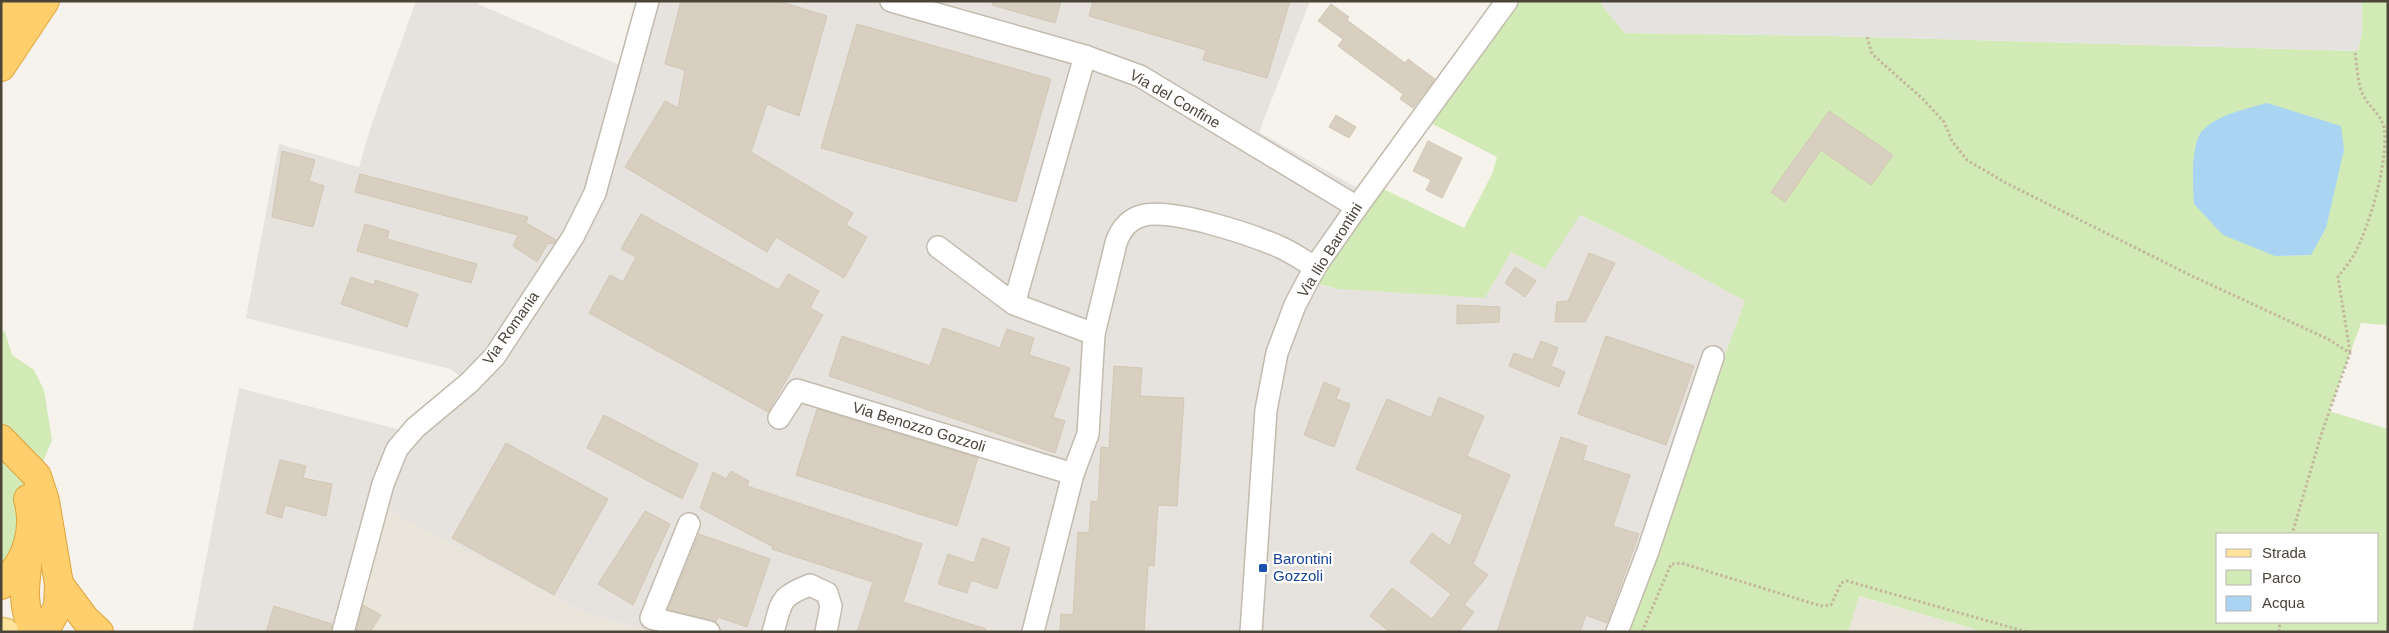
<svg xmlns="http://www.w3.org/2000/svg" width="2389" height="633" viewBox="0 0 2389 633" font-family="Arial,sans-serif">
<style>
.residential{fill:#eae5da}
.industrial{fill:#e6e2dd}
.green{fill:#d2eab5;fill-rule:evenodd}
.parking{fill:#e5e3e0}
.water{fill:#a9d4f2}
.building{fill:#d8cfc1;stroke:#d3c7b4}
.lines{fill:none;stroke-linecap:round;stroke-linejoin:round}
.minor-casing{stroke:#c2bbae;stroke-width:24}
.major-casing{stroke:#e6c16a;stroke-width:29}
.highway-casing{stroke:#e0a43c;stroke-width:30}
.path{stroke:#c4b79f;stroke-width:3;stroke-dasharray:2.5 2.5;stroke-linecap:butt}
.minor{stroke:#fff;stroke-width:21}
.major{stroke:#ffe39c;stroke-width:26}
.highway{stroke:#ffcf6e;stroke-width:28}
.transit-dot{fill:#1a4fb4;stroke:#fff;stroke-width:2}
.labels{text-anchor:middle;stroke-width:4.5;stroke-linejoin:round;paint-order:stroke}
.street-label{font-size:15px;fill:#4b4439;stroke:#fff}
.transit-label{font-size:15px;fill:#164399;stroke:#fff;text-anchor:start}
</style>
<rect width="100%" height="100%" fill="#f6f3ec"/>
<!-- residential -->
<g class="residential">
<path d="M377 505 582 612 652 632H266L274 606 340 627Z"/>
<path d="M1858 596 1985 632H1848Z"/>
</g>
<!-- industrial -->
<path class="industrial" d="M416 1H478V4L629 69 648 1H1310L1259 132 1366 193 1307 282 1338 289 1485 298 1511 252 1545 269 1579 215 1634 241 1745 301 1623 632H652L582 612 377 505 340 628 275 606 266 632H192L239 388 401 430 469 382 450 369 246 318 279 144 359 167 371 126Z"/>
<!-- green -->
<g class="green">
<path d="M1507 1H1601L1603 7 1625 33 1830 36 2355 51 2362 33V1H2388V325L2361 323 2329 411 2388 429V632H1985L1859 596 1848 632H1623L1745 301 1634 241 1580 215 1545 269 1511 252 1485 298 1338 289 1307 281 1373 184 1464 228 1492 174 1497 157 1421 118ZM2326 228 2310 255 2275 256ZM2218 534H2378V622H2218Z"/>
<path d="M1 330 5 332 12 355 34 370 44 390 52 440 37 476 1 439Z"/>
<path d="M1 451C15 461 29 487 30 505 30 515 6 571 1 585Z"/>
</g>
<!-- parking -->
<path class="parking" d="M1601 1H2362V33L2358 51 1830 36 1625 33 1603 7Z"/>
<!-- water -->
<path class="water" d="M2267 103 2341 126 2344 150 2326 228 2311 255 2275 256 2223 235 2194 204C2193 186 2190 143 2203 130 2219 114 2247 109 2267 103Z"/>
<!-- building -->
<g class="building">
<path d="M681 1H778L827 16 799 116 767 104 751 152 853 213 846 225 867 237 844 278 776 237 767 252 625 167 665 101 678 108 685 70 665 64Z"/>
<path d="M993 1H1061L1055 23 992 5Z"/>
<path d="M1093 1H1290L1267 78 1203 60 1206 50 1089 16Z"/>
<path d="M1331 4 1349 17 1347 20 1405 63 1408 59 1435 79 1413 108 1400 99 1403 94 1338 46 1343 39 1318 21Z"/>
<path d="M857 24 1051 79 1016 202 821 148Z"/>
<path d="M1829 111 1893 155 1871 185 1821 150 1785 202 1771 192Z"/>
<path d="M1336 115 1356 127 1349 138 1329 127Z"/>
<path d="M1428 141 1462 158 1442 198 1426 190 1431 180 1413 171Z"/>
<path d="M282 151 315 160 309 181 324 186 313 227 272 217Z"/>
<path d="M360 174 528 217 526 223 556 240 554 244 548 243 537 262 513 246 518 235 355 192Z"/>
<path d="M641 214 779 290 788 274 819 291 810 308 823 315 768 412 589 313 610 275 623 282 636 257 621 249Z"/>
<path d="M365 224 389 231 387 239 477 264 471 283 357 251Z"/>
<path d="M1589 253 1615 263 1585 322H1555L1557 302 1568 301Z"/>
<path d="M1515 267 1536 281 1525 297 1505 283Z"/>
<path d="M351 277 374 285 375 280 418 294 407 327 341 304Z"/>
<path d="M1457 305 1500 307 1499 322 1457 324Z"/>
<path d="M943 328 1000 348 1007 329 1034 338 1029 355 1070 368 1053 417 1065 421 1055 453 829 376 842 336 930 366Z"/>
<path d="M1606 336 1694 366 1666 445 1578 414Z"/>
<path d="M1541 341 1558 348 1551 366 1565 372 1559 387 1509 366 1514 353 1533 360Z"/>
<path d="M1114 366 1142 368 1140 396 1184 398 1177 506 1158 505 1154 566 1148 565 1144 632H1060L1061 614 1073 615 1078 532 1089 533 1091 501 1098 502 1101 447 1109 448Z"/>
<path d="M1324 382 1340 389 1336 399 1350 404 1334 447 1304 435Z"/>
<path d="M1439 397 1484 416 1467 456 1510 475 1473 564 1488 575 1464 605 1474 612 1459 632H1390L1370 616 1392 588 1432 619 1451 594 1410 562 1432 533 1450 546 1463 515 1356 469 1387 399 1431 418Z"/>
<path d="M817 409 978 458 957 526 796 475Z"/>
<path d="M604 415 698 464 682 499 587 448Z"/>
<path d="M1561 437 1587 446 1583 460 1630 475 1613 526 1639 534 1607 623 1586 615 1580 632H1497Z"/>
<path d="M506 443 608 499 554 595 452 538Z"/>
<path d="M280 460 306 466 303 478 332 484 326 516 285 505 282 518 266 513Z"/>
<path d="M731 471 749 481 747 486 922 544 903 602 986 629 985 632H857L873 582 772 549 773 547 700 508 713 472 726 479Z"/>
<path d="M645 511 670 524 633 605 598 584Z"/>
<path d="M699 534 770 559 747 627 718 617 716 622 668 609Z"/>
<path d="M982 538 1010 548 997 589 971 580 967 593 938 584 948 554 974 563Z"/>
<path d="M363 605 381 615 370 632H356Z"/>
<path d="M274 606 332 624 331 632H266Z"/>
</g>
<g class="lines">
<!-- minor casing -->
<g class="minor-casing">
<g id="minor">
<path d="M891 1 1085 56 1140 76 1357 207"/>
<path d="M1085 56 1014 304 1094 334"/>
<path d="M938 247 1014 304"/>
<path d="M779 418 797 390 1073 474"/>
<path d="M689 524 651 618 709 632"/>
<path d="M343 632 383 484 397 449 415 428 470 382 495 356 573 237 595 193 648 1"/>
<path d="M773 632C782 602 778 597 810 585L827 593 831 606 826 632"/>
<path d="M1033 632 1073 474 1088 434 1094 334 1116 243C1120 231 1128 220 1141 216 1170 207 1253 235 1282 248 1293 253 1304 261 1315 267"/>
<path d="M1251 632 1266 410 1277 353 1295 305 1315 267 1357 207 1507 1"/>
<path d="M1617 632 1648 551 1713 357"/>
</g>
</g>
<!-- major casing -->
<g class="major-casing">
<path id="major" d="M1 631 6 632"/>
</g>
<!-- highway casing -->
<g class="highway-casing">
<g id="highway">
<path d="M1 28 19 1"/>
<path d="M1 67 45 1"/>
<path d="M1 439 37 476 45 501 59 584 85 619 99 632"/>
<path d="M29 551C26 577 19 609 36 632"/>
<path d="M1 585C26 563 37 531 28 499"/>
<path d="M44 632 58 607 59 584"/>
</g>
</g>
<!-- path -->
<g class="path">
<path d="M1867 37 1872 54 1923 99 1944 122 1952 141 1967 160 2006 183 2192 276 2328 339 2350 353 2322 432 2292 534"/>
<path d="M2350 352 2338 277C2343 270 2349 263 2354 255 2370 225 2389 160 2384 127 2380 113 2369 107 2363 95 2357 83 2357 64 2355 51"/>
<path d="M1642 632 1671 564 1681 563 1821 606 1831 605 1841 583 1847 581 2027 632"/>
<path d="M2279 632 2280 622"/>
</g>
<!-- minor -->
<use href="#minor" class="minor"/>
<!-- major -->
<use href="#major" class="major"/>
<!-- highway -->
<use href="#highway" class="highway"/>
</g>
<!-- markers -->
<rect class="transit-dot" x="1258" y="563" width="10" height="10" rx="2.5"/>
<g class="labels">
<!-- street labels -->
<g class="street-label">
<text transform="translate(1175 99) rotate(30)" y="5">Via del Confine</text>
<text transform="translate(1330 250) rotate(-58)" y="5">Via Ilio Barontini</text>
<text transform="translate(511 328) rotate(-55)" y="5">Via Romania</text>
<text transform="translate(919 427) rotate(17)" y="5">Via Benozzo Gozzoli</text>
</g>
<!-- transit labels -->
<g class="transit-label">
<text x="1273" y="564">Barontini<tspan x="1273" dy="17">Gozzoli</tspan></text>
</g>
</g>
<!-- border -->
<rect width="2389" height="633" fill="none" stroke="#4b4439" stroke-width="5"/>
<!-- legend -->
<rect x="2216" y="533" width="162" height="90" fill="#ffffff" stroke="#b7b4b0"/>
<rect x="2226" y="549" width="25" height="8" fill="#ffe39c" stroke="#b7b4b0"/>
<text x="2262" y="558" font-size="15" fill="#4b4439">Strada</text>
<rect x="2226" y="570" width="25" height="15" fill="#d2eab5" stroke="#b7b4b0"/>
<text x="2262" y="583" font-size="15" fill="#4b4439">Parco</text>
<rect x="2226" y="596" width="25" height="15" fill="#a9d4f2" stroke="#b7b4b0"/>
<text x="2262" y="608" font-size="15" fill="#4b4439">Acqua</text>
</svg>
